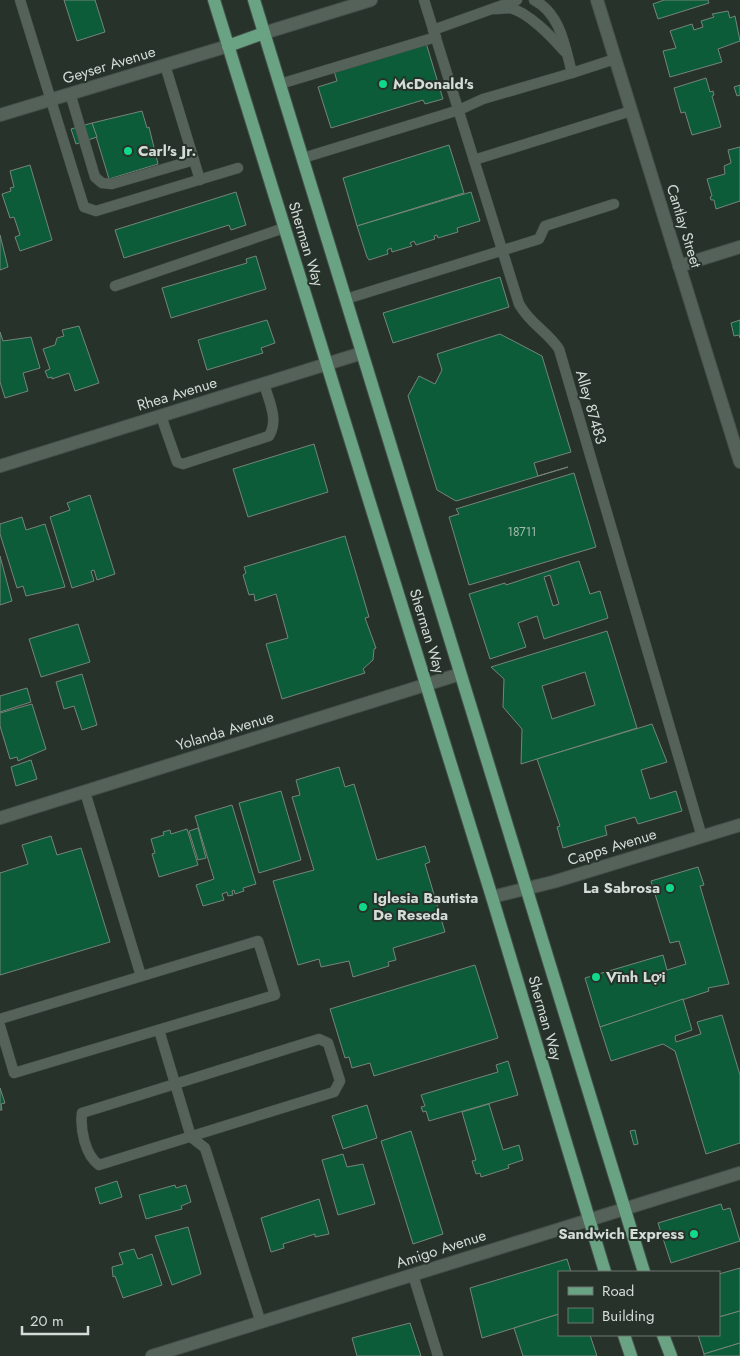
<svg xmlns="http://www.w3.org/2000/svg" width="740" height="1356" viewBox="0 0 740 1356" font-family="Jost,sans-serif">
<style>
.building{fill:#0d5c39;stroke:#76847b;fill-rule:evenodd}
.lines{fill:none;stroke-linecap:round;stroke-linejoin:round}
.service-casing{stroke:#45504a;stroke-width:11}
.minor-casing{stroke:#45504a;stroke-width:14}
.tertiary-casing{stroke:#45504a;stroke-width:14}
.primary-casing{stroke:#45504a;stroke-width:14}
.service{stroke:#55625a;stroke-width:10}
.minor{stroke:#55625a;stroke-width:12}
.tertiary{stroke:#55625a;stroke-width:12}
.primary{stroke:#69a383;stroke-width:12}
.poi-dot{fill:#11d98a;stroke:#26322a;stroke-width:2}
.labels{text-anchor:middle;stroke-width:4;stroke-linejoin:round;paint-order:stroke}
.number-label{font-size:12px;fill:#a2bcb0}
.street-label{font-size:15px;fill:#d4dcd7;stroke:#26322a}
.poi-label{font-size:15px;font-weight:bold;fill:#d4dcd7;stroke:#26322a;text-anchor:start}
</style>
<rect width="100%" height="100%" fill="#26322a"/>
<!-- building -->
<g class="building">
<path d="M64 0H95L105 32 77 41Z"/>
<path d="M708 0 709 3 658 19 653 4 664 0Z"/>
<path d="M728 11 730 18 735 16 740 41 718 49 722 62 670 77 663 51 676 48 670 31 692 24 694 30 703 27 701 21 714 17 712 14Z"/>
<path d="M426 43 443 99 425 104 423 100 331 128 318 87 337 81 334 71Z"/>
<path d="M706 78 710 92 713 91 714 95 712 96 721 127 692 135 685 112 681 113 674 88Z"/>
<path d="M740 85V95L737 96 734 87Z"/>
<path d="M142 111 147 128 149 127 158 164 109 179 92 123Z"/>
<path d="M92 123 97 137 76 144 71 129Z"/>
<path d="M449 145 464 193 357 226 343 178Z"/>
<path d="M740 147V201L716 209 714 200H711L710 197 712 196 707 179 725 174 724 166 731 163 728 150Z"/>
<path d="M30 165 52 240 20 251 15 237 20 235 14 217 10 218 2 194 11 191 10 188 14 187 10 171Z"/>
<path d="M236 192 246 225 231 230 229 225 124 258 115 230Z"/>
<path d="M471 192 480 221 457 228 458 232 438 238 437 235 434 236 435 239 416 245 414 241 410 243 412 246 392 252 391 248 387 250 388 254 369 260 367 257 357 226Z"/>
<path d="M0 235 8 267 0 270Z"/>
<path d="M256 256 266 289 171 318 162 288 247 263 246 259Z"/>
<path d="M500 277 509 307 393 343 383 313Z"/>
<path d="M267 320 275 343 261 348 263 353 207 370 198 340Z"/>
<path d="M740 320V338L739 335 734 336 731 323Z"/>
<path d="M79 326 99 383 75 391 69 373 52 379V377L48 378 45 371 50 369 43 349 55 345 57 338 64 336 62 330Z"/>
<path d="M0 332 3 341 31 337 40 368 23 373 28 391 5 398 0 382Z"/>
<path d="M500 334 542 356 571 452 534 463 538 476 568 467 456 501 437 490 408 396 419 376 435 384 442 370 437 354Z"/>
<path d="M314 444 328 492 248 517 233 469Z"/>
<path d="M574 473 596 547 469 585 449 517 459 514 456 509Z"/>
<path d="M90 495 115 574 97 580 94 570 91 571 94 581 72 588 50 517 70 510 67 503Z"/>
<path d="M22 517 26 530 45 524 65 587 26 596 23 586 17 588 0 534V524Z"/>
<path d="M345 536 369 617 365 618 376 648 374 649 373 660 363 669 365 673 282 699 266 644 288 638 276 594 255 601 254 594 249 595 243 575 246 573 244 567Z"/>
<path d="M0 556 12 601 0 605Z"/>
<path d="M579 561 590 594 600 591 608 618 544 639 537 616 518 623 526 647 490 659 469 594 505 583 506 585ZM550 575 559 604 553 606 544 577Z"/>
<path d="M78 624 90 662 41 677 29 639Z"/>
<path d="M607 631 637 728 521 764 522 729 503 707 504 679 491 667ZM585 672 595 705 552 719 542 686Z"/>
<path d="M82 674 97 725 82 730 74 706 64 709 56 682Z"/>
<path d="M27 688 31 702 0 712V696Z"/>
<path d="M32 704 46 749 18 761 17 757 10 759 0 726V713Z"/>
<path d="M652 724 667 762 641 770 650 799 676 791 682 811 638 824 635 817 605 826 607 835 563 848 557 827 560 826 537 759Z"/>
<path d="M31 760 37 779 16 786 11 767Z"/>
<path d="M339 767 345 787 354 784 377 860 425 846 430 862 425 864 445 932 393 948 396 960 388 962 389 966 353 977 349 961 321 967 319 959 298 965 273 881 314 870 292 797 300 795 296 780Z"/>
<path d="M281 791 301 860 259 873 239 803Z"/>
<path d="M232 805 256 884 243 888 244 891 235 894 234 890 232 891 233 895 228 896 227 892 222 894 224 900 203 906 196 885 214 879 195 816Z"/>
<path d="M198 828 206 858 198 860 189 831Z"/>
<path d="M187 829 198 865 159 877 152 854 155 853 151 839 164 835 163 832 170 830 171 834Z"/>
<path d="M51 836 57 855 81 848 110 942 0 975V873L28 864 22 845Z"/>
<path d="M698 867 704 885 700 886 729 984 708 988 709 991 600 1027 585 978 663 955 667 970 686 964 679 941 670 943 651 881Z"/>
<path d="M475 965 498 1038 374 1076 370 1063 352 1068 349 1057 345 1058 330 1009Z"/>
<path d="M683 999 692 1030 675 1036 676 1042 701 1034 697 1022 722 1015 740 1075V1143L706 1154 675 1051 663 1044 611 1061 600 1027Z"/>
<path d="M508 1061 518 1095 429 1121 426 1111 423 1112 421 1107 425 1106 421 1095 498 1072 496 1065Z"/>
<path d="M0 1088 5 1103 1 1104 2 1110H0Z"/>
<path d="M489 1104 503 1150 519 1145 523 1160 508 1165 509 1168 481 1177 480 1173 476 1174 472 1161 476 1160 462 1112Z"/>
<path d="M367 1105 377 1138 343 1149 332 1116Z"/>
<path d="M635 1130 638 1144 634 1145 630 1131Z"/>
<path d="M411 1131 443 1234 413 1244 381 1141Z"/>
<path d="M343 1154 347 1167 363 1164 375 1204 338 1215 322 1160Z"/>
<path d="M117 1181 122 1197 100 1204 95 1188Z"/>
<path d="M175 1185 176 1188 186 1185 191 1202 181 1206 182 1209 146 1219 139 1195Z"/>
<path d="M319 1199 329 1234 315 1237V1234L283 1244 284 1248 271 1252 261 1218Z"/>
<path d="M721 1204 723 1210 730 1208 740 1241 671 1263 658 1223Z"/>
<path d="M188 1227 201 1274 172 1285 155 1236Z"/>
<path d="M134 1249 138 1259 152 1254 162 1285 123 1298 115 1276 113 1277 112 1267 123 1264 119 1253Z"/>
<path d="M567 1259 571 1272H559V1314L482 1338 470 1288Z"/>
<path d="M740 1268V1311L719 1317V1274Z"/>
<path d="M740 1311V1343L704 1354 698 1335H719V1317Z"/>
<path d="M559 1314V1335H590L597 1356H523L514 1328Z"/>
<path d="M410 1323 421 1356H357L352 1338Z"/>
<path d="M740 1343V1356H704V1354Z"/>
</g>
<g class="lines">
<!-- service casing -->
<g class="service-casing">
<g id="service">
<path d="M20 0 84 207 96 211 238 168"/>
<path d="M424 0 519 304C531 325 546 330 559 349L702 837"/>
<path d="M494 9C499 9 506 8 510 8 528 12 552 37 564 51"/>
<path d="M433 30 517 0"/>
<path d="M165 65 200 180"/>
<path d="M572 73 615 59"/>
<path d="M280 84 436 37"/>
<path d="M70 93 95 177 102 183 112 184 194 160"/>
<path d="M303 158 459 110 483 99 572 73C565 47 561 14 534 0"/>
<path d="M474 160 631 111"/>
<path d="M115 286 284 228"/>
<path d="M346 299 539 239 545 226 614 204"/>
<path d="M161 416 177 462 183 464 269 436C279 420 269 401 264 384"/>
<path d="M85 792 141 976"/>
<path d="M0 1019 258 941 275 995 14 1073 0 1026"/>
<path d="M159 1030 191 1137 205 1148 261 1323"/>
<path d="M319 1039 328 1043 340 1081 334 1092 99 1165C85 1155 80 1129 82 1113Z"/>
<path d="M413 1275 438 1356"/>
</g>
</g>
<!-- minor casing -->
<g class="minor-casing">
<g id="minor">
<path d="M597 0 740 462"/>
<path d="M264 33 371 0"/>
<path d="M0 115 228 46"/>
<path d="M679 266 740 247"/>
<path d="M0 466 362 353"/>
<path d="M492 897 553 882 740 825"/>
<path d="M152 1356 740 1173"/>
</g>
</g>
<!-- tertiary casing -->
<g class="tertiary-casing">
<path id="tertiary" d="M0 818 460 674"/>
</g>
<!-- primary casing -->
<g class="primary-casing">
<g id="primary">
<path d="M214 0 492 897 605 1272"/>
<path d="M254 0 644 1272"/>
<path d="M228 46 264 33"/>
<path d="M624 1335 631 1356"/>
<path d="M663 1335 671 1356"/>
</g>
</g>
<!-- service -->
<use href="#service" class="service"/>
<!-- minor -->
<use href="#minor" class="minor"/>
<!-- tertiary -->
<use href="#tertiary" class="tertiary"/>
<!-- primary -->
<use href="#primary" class="primary"/>
</g>
<!-- markers -->
<g class="poi-dot">
<circle cx="383" cy="84" r="5"/>
<circle cx="128" cy="151" r="5"/>
<circle cx="670" cy="888" r="5"/>
<circle cx="363" cy="907" r="5"/>
<circle cx="596" cy="977" r="5"/>
<circle cx="694" cy="1234" r="5"/>
</g>
<g class="labels">
<!-- number labels -->
<g class="number-label">
<text x="522" y="536">18711</text>
</g>
<!-- street labels -->
<g class="street-label">
<text transform="translate(109 65) rotate(-17)" y="5">Geyser Avenue</text>
<text transform="translate(684 226) rotate(73)" y="5">Cantlay Street</text>
<text transform="translate(306 244) rotate(73)" y="5">Sherman Way</text>
<text transform="translate(177 394) rotate(-17)" y="5">Rhea Avenue</text>
<text transform="translate(591 407) rotate(74)" y="5">Alley 87483</text>
<text transform="translate(427 631) rotate(73)" y="5">Sherman Way</text>
<text transform="translate(225 731) rotate(-17)" y="5">Yolanda Avenue</text>
<text transform="translate(612 847) rotate(-17)" y="5">Capps Avenue</text>
<text transform="translate(545 1018) rotate(74)" y="5">Sherman Way</text>
<text transform="translate(441 1249) rotate(-18)" y="5">Amigo Avenue</text>
</g>
<!-- poi labels -->
<g class="poi-label">
<text x="393" y="89">McDonald's</text>
<text x="138" y="156">Carl's Jr.</text>
<text x="660" y="893" text-anchor="end">La Sabrosa</text>
<text x="373" y="903">Iglesia Bautista<tspan x="373" dy="17">De Reseda</tspan></text>
<text x="606" y="982">Vĩnh Lợi</text>
<text x="684" y="1239" text-anchor="end">Sandwich Express</text>
</g>
</g>
<!-- legend -->
<rect x="558" y="1271" width="162" height="65" fill="#26322a" stroke="#6c766f"/>
<rect x="568" y="1287" width="25" height="8" fill="#69a383" stroke="#6c766f"/>
<text x="602" y="1296" font-size="15" fill="#d4dcd7">Road</text>
<rect x="568" y="1308" width="25" height="15" fill="#0d5c39" stroke="#6c766f"/>
<text x="602" y="1321" font-size="15" fill="#d4dcd7">Building</text>
<!-- scale -->
<path d="M22 1326v8h66v-8" fill="none" stroke="#d4dcd7" stroke-width="2.5"/>
<text x="30" y="1326" font-size="15" fill="#d4dcd7" stroke="#26322a" stroke-width="4" paint-order="stroke">20 m</text>
</svg>
